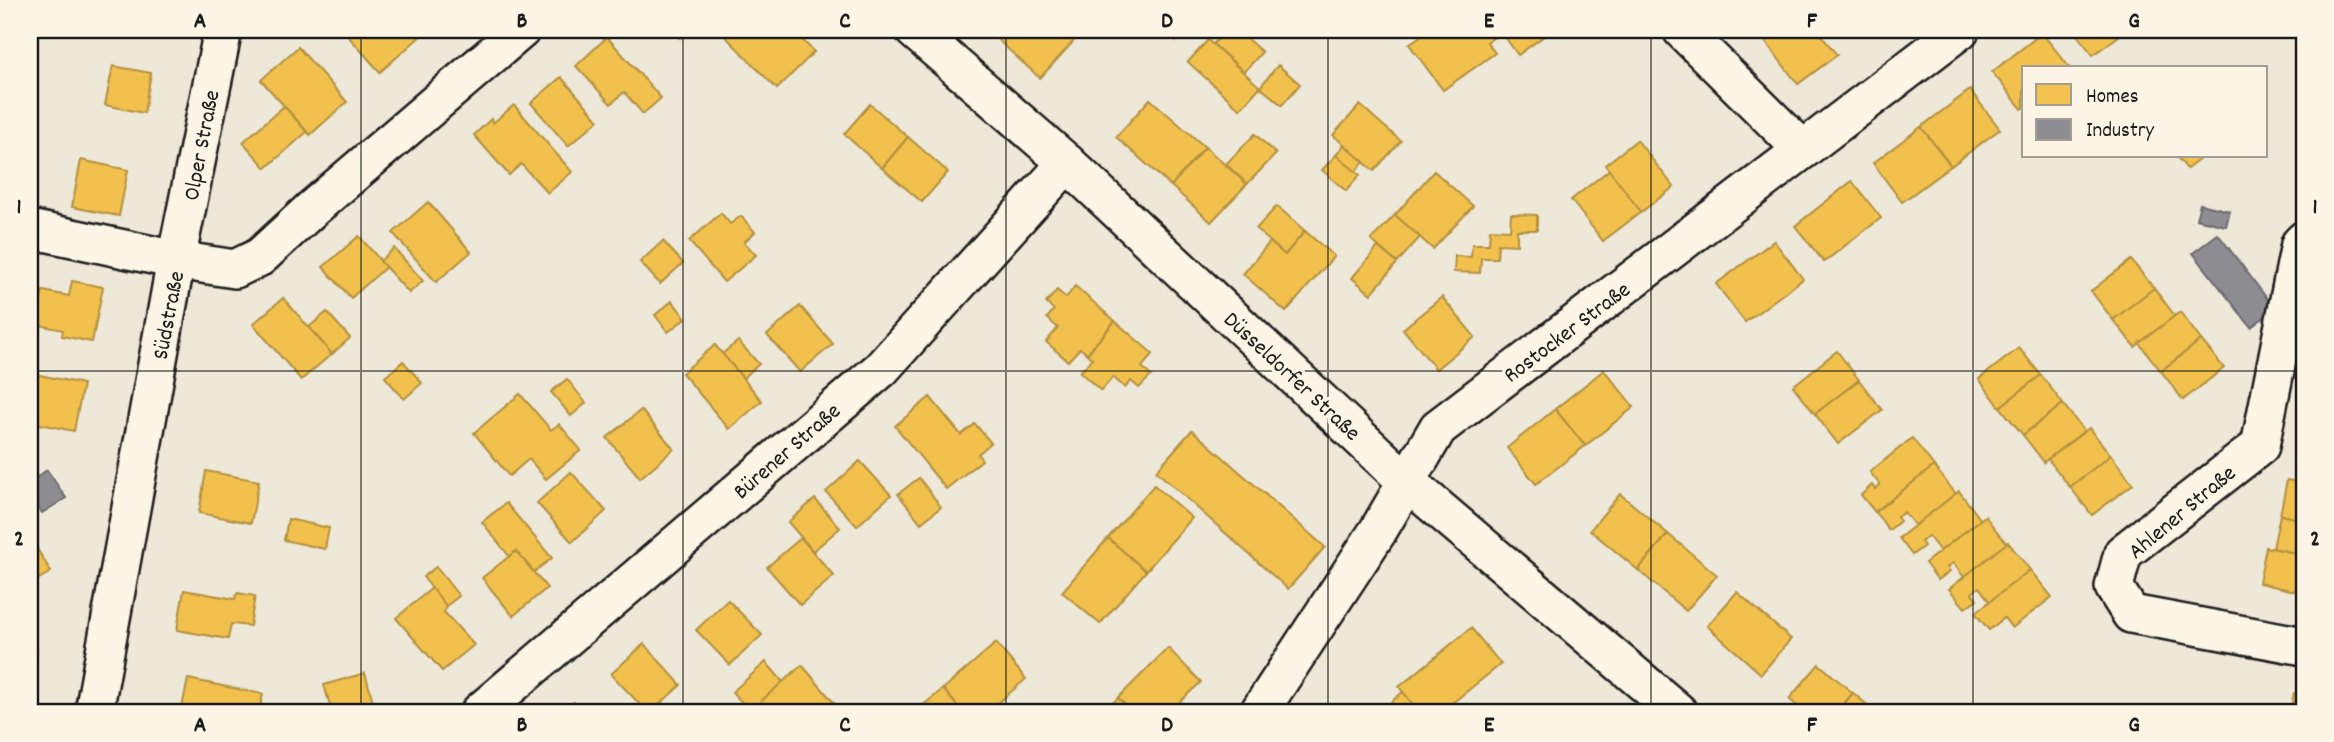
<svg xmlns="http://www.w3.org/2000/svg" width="2334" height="742" viewBox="0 0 2334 742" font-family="Dekko,sans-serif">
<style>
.homes{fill:#f2c14e;stroke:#b2903f;stroke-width:2}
.industry{fill:#8d8d92;stroke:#6b6b6f;stroke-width:2}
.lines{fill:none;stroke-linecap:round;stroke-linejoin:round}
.minor-casing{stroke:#1c1c1c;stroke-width:42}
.minor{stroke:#fcf5e5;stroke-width:37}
.grid{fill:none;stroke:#1c1c1c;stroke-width:2;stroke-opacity:0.55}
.labels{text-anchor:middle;stroke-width:7;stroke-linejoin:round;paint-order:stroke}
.street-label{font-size:23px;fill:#1c1c1c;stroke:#fcf5e5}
.neatline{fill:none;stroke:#1c1c1c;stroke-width:2.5}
.grid-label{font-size:23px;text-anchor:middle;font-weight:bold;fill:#1c1c1c}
</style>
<rect width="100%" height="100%" fill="#eee8d9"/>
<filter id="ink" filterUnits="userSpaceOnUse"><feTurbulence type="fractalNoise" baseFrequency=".0143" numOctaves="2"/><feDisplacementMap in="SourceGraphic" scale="14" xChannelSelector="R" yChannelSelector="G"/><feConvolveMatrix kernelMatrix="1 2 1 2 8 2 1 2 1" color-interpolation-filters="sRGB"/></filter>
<g filter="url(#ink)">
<!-- homes -->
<g class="homes">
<path d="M354 30H418L422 35 380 72 348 36Z"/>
<path d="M673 30H690L680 38Z"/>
<path d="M723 30H793L814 52 777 89 721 32Z"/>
<path d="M1007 30H1084L1040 78 998 40Z"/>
<path d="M1166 30H1187L1176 41Z"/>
<path d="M1226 30H1237L1262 52 1244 72 1213 44Z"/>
<path d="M1429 30H1500L1502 32 1487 42 1495 53 1443 90 1409 44Z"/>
<path d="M1500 30H1552L1518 55Z"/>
<path d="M1767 30H1817L1837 55 1798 84 1760 35Z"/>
<path d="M2073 30H2127L2093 55Z"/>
<path d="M2042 33 2070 68H2024V108L2022 109 1992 72Z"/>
<path d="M607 37 661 98 643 114 624 92 611 104 576 66Z"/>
<path d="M1208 40 1260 87 1240 109 1188 62Z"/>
<path d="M298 47 347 102 310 135 261 80Z"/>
<path d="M1278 65 1300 84 1282 105 1260 87Z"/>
<path d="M113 66 151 73 144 113 105 105Z"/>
<path d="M561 77 599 120 568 146 531 103Z"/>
<path d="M1970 90 2000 129 1951 166 1921 127Z"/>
<path d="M1150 99 1205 147 1171 186 1116 137Z"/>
<path d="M870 104 908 137 882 168 844 134Z"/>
<path d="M514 105 572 172 548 193 521 164 509 175 474 135 491 119 493 123Z"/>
<path d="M1360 105 1401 141 1374 171 1333 135Z"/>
<path d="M284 106 307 132 266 168 243 142Z"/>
<path d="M1921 127 1951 166 1902 202 1873 163Z"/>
<path d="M1255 134 1276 154 1247 184 1226 164Z"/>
<path d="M908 137 948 172 922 202 882 168Z"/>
<path d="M1637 140 1674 187 1641 212 1605 165Z"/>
<path d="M1344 145 1364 162 1355 172 1336 155Z"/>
<path d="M1205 147 1247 184 1211 222 1171 186Z"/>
<path d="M1336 155 1360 175 1346 191 1322 170Z"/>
<path d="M2176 156H2204L2187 169Z"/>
<path d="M81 160 128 170 119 216 72 207Z"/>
<path d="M1609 170 1641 212 1603 241 1571 200Z"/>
<path d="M1434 171 1473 206 1433 249 1395 215Z"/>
<path d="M1852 181 1881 218 1824 262 1795 226Z"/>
<path d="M428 202 471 252 436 282 393 233Z"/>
<path d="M1277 206 1305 231 1285 255 1256 229Z"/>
<path d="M721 213 730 224 741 216 755 232 744 242 756 255 724 282 689 241Z"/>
<path d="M1511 214 1537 215V230H1517V245L1498 244 1497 258H1481L1480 273 1454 272 1455 256 1471 257 1472 244H1489L1490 229 1510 230Z"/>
<path d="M1395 215 1420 237 1397 263 1371 240Z"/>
<path d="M1305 231 1334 256 1286 312 1243 274 1270 242 1285 255Z"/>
<path d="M359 236 386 267 351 298 323 267Z"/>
<path d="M663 241 683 263 660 284 640 262Z"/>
<path d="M1774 241 1803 279 1745 322 1716 284Z"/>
<path d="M1378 247 1397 263 1371 294 1352 278Z"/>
<path d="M394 248 423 281 409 293 380 261Z"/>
<path d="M2131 260 2154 288 2113 320 2091 291Z"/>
<path d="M72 281 103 287 92 342 62 336 63 330 30 323V300L40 302 43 291 69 296Z"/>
<path d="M1075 286 1115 321 1087 354 1080 348 1068 361 1046 342 1058 328 1047 318 1054 310 1046 303 1057 290 1066 298Z"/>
<path d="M2154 288 2175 316 2135 347 2113 320Z"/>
<path d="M1442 297 1475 337 1436 369 1403 329Z"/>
<path d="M283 298 332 354 301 380 253 324Z"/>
<path d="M672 301 686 318 668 332 655 315Z"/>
<path d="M800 306 833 344 800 372 767 335Z"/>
<path d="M327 312 350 338 332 354 309 327Z"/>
<path d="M2180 312 2201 340 2161 371 2139 343Z"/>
<path d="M1115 321 1153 354 1142 367 1151 376 1139 388 1131 381 1125 388 1113 377 1101 391 1080 372 1092 359 1087 354Z"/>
<path d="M2201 340 2224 368 2183 400 2161 371Z"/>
<path d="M738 341 759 364 743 378 722 354Z"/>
<path d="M715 345 762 401 729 429 682 373Z"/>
<path d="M2019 348 2041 375 2000 407 1979 379Z"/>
<path d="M1837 351 1859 380 1815 414 1793 386Z"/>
<path d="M403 361 422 383 404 399 385 377Z"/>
<path d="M1604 370 1634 407 1585 446 1555 409Z"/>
<path d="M30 373 83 384 74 431 30 422Z"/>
<path d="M2041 375 2063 404 2023 435 2000 407Z"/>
<path d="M567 379 586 403 571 416 551 392Z"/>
<path d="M1859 380 1882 410 1838 444 1815 414Z"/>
<path d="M520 394 551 430 559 424 581 450 546 479 529 459 509 476 474 433Z"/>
<path d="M930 397 961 435 975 424 991 443 978 454 982 460 946 489 895 426Z"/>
<path d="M2063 404 2084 431 2044 462 2023 435Z"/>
<path d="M1555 409 1585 446 1536 484 1507 448Z"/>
<path d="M641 410 674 449 640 478 607 438Z"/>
<path d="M2089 428 2111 455 2070 487 2048 459Z"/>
<path d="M1192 430 1325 547 1288 589 1156 471Z"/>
<path d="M1912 438 1934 466 1875 512 1861 495 1872 485 1875 489 1880 485 1870 472Z"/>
<path d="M2111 455 2133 484 2092 515 2070 487Z"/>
<path d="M860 461 891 495 857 526 826 492Z"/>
<path d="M1934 466 1956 494 1915 526 1904 512 1897 517 1900 521 1889 530 1875 512Z"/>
<path d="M206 471 259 481 251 523 199 513Z"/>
<path d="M571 472 606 511 572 542 537 503Z"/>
<path d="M919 478 941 507 921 523 898 494Z"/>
<path d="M2287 480 2304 483V520L2280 515Z"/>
<path d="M1154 485 1192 518 1146 571 1108 538Z"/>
<path d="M1959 491 1981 520 1940 551 1928 536 1921 542 1924 546 1912 555 1899 538Z"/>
<path d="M1620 494 1668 534 1638 570 1590 530Z"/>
<path d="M815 499 840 528 813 551 788 522Z"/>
<path d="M506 503 552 558 534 572 516 551 509 556 482 522Z"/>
<path d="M2280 515 2304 520V555L2273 548Z"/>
<path d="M1985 516 2007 544 1964 577 1953 563 1947 567 1950 571 1938 580 1925 563Z"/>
<path d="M288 519 329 528 325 549 284 540Z"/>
<path d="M1668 534 1717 575 1686 611 1638 570Z"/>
<path d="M30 537 51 572 30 584Z"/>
<path d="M801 538 834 576 800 605 767 567Z"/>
<path d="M1108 538 1146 571 1100 624 1062 592Z"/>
<path d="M2008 542 2030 570 1990 602 1979 587 1972 593 1977 599 1965 608 1949 589Z"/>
<path d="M2266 547 2304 555V593L2259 583Z"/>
<path d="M516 551 547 588 513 616 482 578Z"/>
<path d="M436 567 459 596 446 606 423 577Z"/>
<path d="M2030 570 2052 597 2012 628 2004 618 1989 630 1975 613Z"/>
<path d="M432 588 446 606 444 612 474 645 442 671 396 618Z"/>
<path d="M184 590 235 599 237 593 255 596 250 626 231 624 228 639 177 630Z"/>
<path d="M1737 592 1791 639 1761 674 1707 626Z"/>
<path d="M728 600 762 635 730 665 696 630Z"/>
<path d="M1471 628 1501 664 1441 712H1419L1399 687Z"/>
<path d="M996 643 1026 679 987 712H962L943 689Z"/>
<path d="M644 644 681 685 651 712H647L611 674Z"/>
<path d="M30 647H37L34 686 30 685Z"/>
<path d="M1168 648 1201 682 1169 712H1132L1118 698Z"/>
<path d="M766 662 783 682 750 711 732 692Z"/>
<path d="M1819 664 1853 693 1837 712H1804L1789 699Z"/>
<path d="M802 665 841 711 840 712H767L759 703Z"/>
<path d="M365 673 376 712H332L324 685Z"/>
<path d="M188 679 263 694 259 712H181Z"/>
<path d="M943 689 962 712H915Z"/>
<path d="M1403 692 1419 712H1379Z"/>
<path d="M1853 693 1876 712H1837Z"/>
<path d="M2294 693 2304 695V712H2290Z"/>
<path d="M1118 698 1132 712H1102Z"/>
<path d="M574 702 582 712H561Z"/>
<path d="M260 705 294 711 293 712H259Z"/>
</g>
<!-- industry -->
<g class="industry">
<path d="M2200 204 2230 211 2226 226 2196 219Z"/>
<path d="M2218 234 2275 309 2251 327 2193 253Z"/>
<path d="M47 470 66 498 42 513 30 495V482Z"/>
</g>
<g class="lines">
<!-- minor casing -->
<g class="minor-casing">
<g id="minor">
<path d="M914 30 1067 163 1406 481 1678 712"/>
<path d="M1682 30 1803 150"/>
<path d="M30 229 176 260 235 269 260 257 312 209 521 30"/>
<path d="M2304 240 2300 244 2260 446 2123 553 2114 587 2131 614 2304 646"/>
<path d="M94 712 176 260 223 30"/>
<path d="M480 712 881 369 1067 163"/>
<path d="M1259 712 1378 531 1438 428 1960 30"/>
</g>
</g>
<!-- minor -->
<use href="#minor" class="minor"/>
</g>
</g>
<!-- grid -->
<path class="grid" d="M361 30V712M683 30V712M1006 30V712M1328 30V712M1651 30V712M1973 30V712M30 371H2304"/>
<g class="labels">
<!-- street labels -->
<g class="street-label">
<text transform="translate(200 145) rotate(-79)" y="8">Olper Straße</text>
<text transform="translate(167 315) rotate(-79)" y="8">Südstraße</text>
<text transform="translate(1566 331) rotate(-37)" y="8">Rostocker Straße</text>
<text transform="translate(1293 375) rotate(43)" y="8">Düsseldorfer Straße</text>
<text transform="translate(786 450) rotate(-41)" y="8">Bürener Straße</text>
<text transform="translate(2181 511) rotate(-40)" y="8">Ahlener Straße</text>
</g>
</g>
<!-- margin -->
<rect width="2334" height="742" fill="none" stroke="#fcf5e5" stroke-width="77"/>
<!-- legend -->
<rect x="2022" y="66" width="245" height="91" fill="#fcf5e5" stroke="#a29e95" stroke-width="2"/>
<rect x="2036" y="84" width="35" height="21" fill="#f2c14e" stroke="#a29e95" stroke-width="2"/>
<text x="2086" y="102" font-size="21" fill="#1c1c1c">Homes</text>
<rect x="2036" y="119" width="35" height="21" fill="#8d8d92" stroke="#a29e95" stroke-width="2"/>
<text x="2086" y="136" font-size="21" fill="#1c1c1c">Industry</text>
<rect x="38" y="38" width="2258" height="666" class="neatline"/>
<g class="grid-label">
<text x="200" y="27">A</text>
<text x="522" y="27">B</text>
<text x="845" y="27">C</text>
<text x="1167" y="27">D</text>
<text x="1489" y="27">E</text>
<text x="1812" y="27">F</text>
<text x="2134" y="27">G</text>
<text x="19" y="213">1</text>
<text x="2315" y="213">1</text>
<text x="19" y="545">2</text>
<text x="2315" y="545">2</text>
<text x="200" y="731">A</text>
<text x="522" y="731">B</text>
<text x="845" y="731">C</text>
<text x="1167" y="731">D</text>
<text x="1489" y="731">E</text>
<text x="1812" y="731">F</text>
<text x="2134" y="731">G</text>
</g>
</svg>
